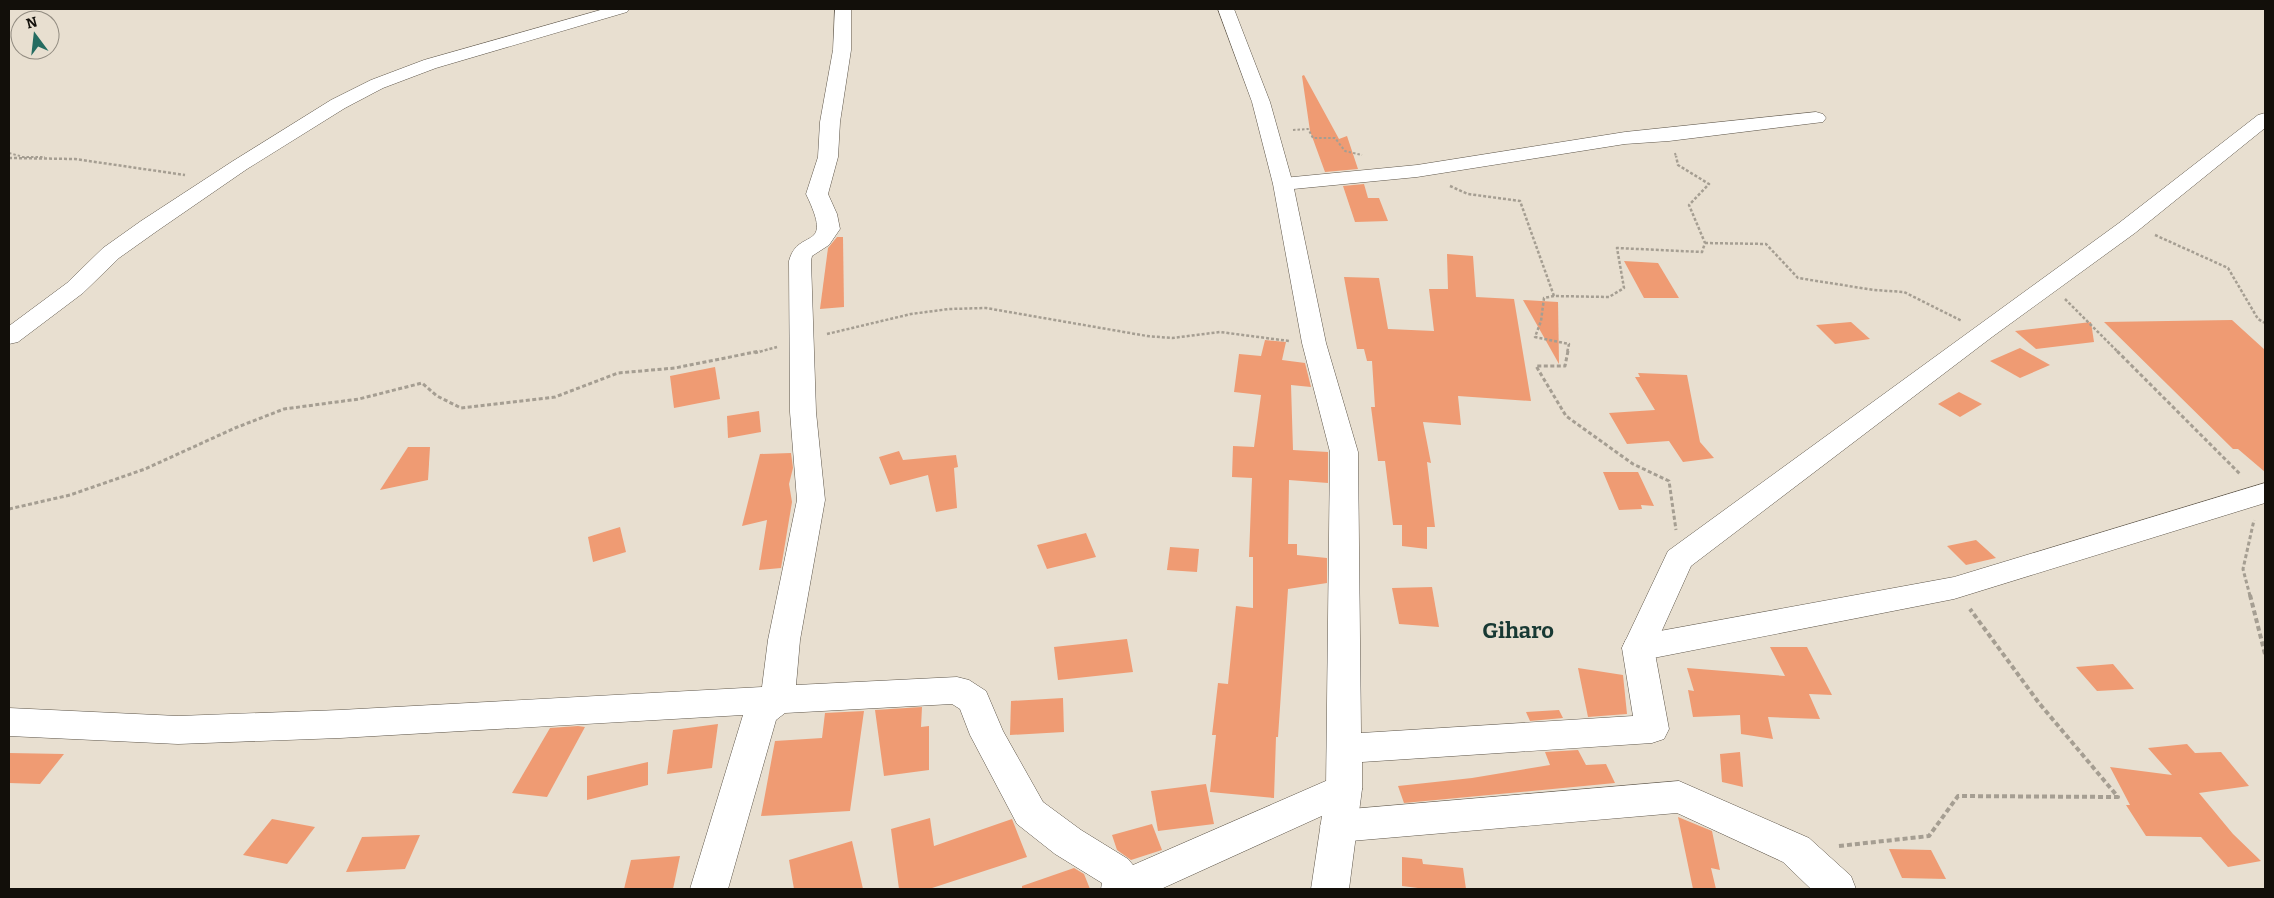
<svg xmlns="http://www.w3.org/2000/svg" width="2274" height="898" viewBox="0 0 2274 898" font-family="Bitter,serif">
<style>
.building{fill:#ef9b73}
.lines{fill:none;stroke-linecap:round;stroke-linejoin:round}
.street-casing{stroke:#5e564a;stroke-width:1}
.secondary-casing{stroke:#5e564a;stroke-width:1}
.path-far3{stroke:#a59e92;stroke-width:2;stroke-dasharray:2.5 2;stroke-linecap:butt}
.path-far2{stroke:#a59e92;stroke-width:2.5;stroke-dasharray:3 2;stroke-linecap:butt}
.path-far1{stroke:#a59e92;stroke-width:3;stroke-dasharray:4 2.5;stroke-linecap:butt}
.path{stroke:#a59e92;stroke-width:4;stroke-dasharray:5 3;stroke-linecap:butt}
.street{fill:#fff;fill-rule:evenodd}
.secondary{fill:#fff;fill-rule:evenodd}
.labels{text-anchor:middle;stroke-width:4;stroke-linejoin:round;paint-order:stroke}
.district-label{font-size:22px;font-weight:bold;fill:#183933;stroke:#e8dfd0}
</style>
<rect width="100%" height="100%" fill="#e8dfd0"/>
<!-- building -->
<g class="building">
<path d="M1304 75 1339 139 1347 136 1358 169 1325 172 1310 131 1302 76Z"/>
<path d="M1364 184 1368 198H1379L1388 221 1355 222 1343 186Z"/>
<path d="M837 237H843L844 307 820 309 828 248Z"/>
<path d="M1447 254 1473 256 1476 297 1514 299 1531 401 1458 396 1461 425 1423 422 1431 463 1427 462 1435 527H1427V549L1402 546V525H1393L1385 461H1378L1374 430 1371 407H1375L1372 361H1367L1364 349H1357L1344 277 1379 278 1388 329 1434 331 1429 289H1448Z"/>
<path d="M1624 261 1658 263 1679 298H1644Z"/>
<path d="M1523 300 1558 302 1559 364Z"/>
<path d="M2232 320 2265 350V472L2238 449H2233L2104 322Z"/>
<path d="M1851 322 1870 339 1835 344 1816 325Z"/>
<path d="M2091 322 2094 342 2036 349 2015 331Z"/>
<path d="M1265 340 1286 342 1282 360 1305 363 1311 387 1291 385 1293 450 1328 452V483L1289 480 1288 544H1297V555L1327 558V583L1288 589 1278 737H1276L1274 798 1210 792 1216 735H1212L1218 683 1228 684 1236 606 1253 608V557H1249L1252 478 1232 477 1233 446 1254 447 1261 395 1234 392 1239 354 1261 356Z"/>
<path d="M2020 348 2050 365 2020 378 1990 361Z"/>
<path d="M715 367 720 399 674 408 670 376Z"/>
<path d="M1638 373 1687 375 1700 442 1714 458 1683 462 1669 441 1627 444 1609 413 1655 410 1635 377H1640Z"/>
<path d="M1959 392 1982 404 1960 417 1938 404Z"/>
<path d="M759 411 761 432 728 438 727 416Z"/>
<path d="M408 447H430L428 480 380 490Z"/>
<path d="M899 451 903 460 956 455 958 467 954 468 957 508 936 512 928 475 890 485 879 457Z"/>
<path d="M791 453 793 468 789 484 792 502 781 568 759 570 767 520 742 526 760 454Z"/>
<path d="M1603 472H1638L1654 506 1641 505 1642 509 1619 510Z"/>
<path d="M620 527 626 552 593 562 588 537Z"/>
<path d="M1086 533 1096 557 1047 569 1037 545Z"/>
<path d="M1976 540 1996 558 1966 565 1947 546Z"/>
<path d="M1170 547 1199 549 1197 572 1167 570Z"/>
<path d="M1432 587 1439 627 1399 624 1392 588Z"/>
<path d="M1127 639 1133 672 1058 680 1054 647Z"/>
<path d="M1770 647H1807L1832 695 1809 694 1820 719 1768 717 1773 739 1741 734 1740 715 1693 717 1688 690 1694 691 1687 668 1785 676Z"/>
<path d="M2113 664 2134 689 2097 691 2076 667Z"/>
<path d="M1578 668 1623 675 1627 714 1588 717Z"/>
<path d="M1063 698 1064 732 1010 735 1011 701Z"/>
<path d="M922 707 921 727 929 726V770L884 776 875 710Z"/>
<path d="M1559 710 1563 718 1530 721 1526 712Z"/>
<path d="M864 711 850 811 761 816 775 741 822 738 825 713Z"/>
<path d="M718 724 712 768 667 774 673 730Z"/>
<path d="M578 726 585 727 547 797 512 793 550 728Z"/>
<path d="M2187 744 2195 753 2221 752 2249 786 2199 793 2233 834 2261 861 2228 867 2201 837 2146 836 2126 805H2130L2110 767 2172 775 2148 748Z"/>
<path d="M1578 750 1586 765 1606 764 1615 783 1404 803 1398 786 1472 778 1550 765 1545 752Z"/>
<path d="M1740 752 1743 787 1722 782 1720 754Z"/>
<path d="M9 753 64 754 40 784 9 783Z"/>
<path d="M648 762V785L587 800V776Z"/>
<path d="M1206 784 1214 824 1158 831 1151 791Z"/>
<path d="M1678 817 1712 831 1720 870 1711 868 1716 889H1693Z"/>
<path d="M930 818 934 846 1012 819 1027 857 929 889H899L891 829Z"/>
<path d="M272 819 315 827 287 864 243 855Z"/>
<path d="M1152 824 1162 850 1131 860 1117 850 1112 835Z"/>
<path d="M420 835 405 869 346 872 362 837Z"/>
<path d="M852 841 863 889H794L789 860Z"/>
<path d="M1889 849 1931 850 1946 879 1902 878Z"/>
<path d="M680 856 673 889H624L631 860Z"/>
<path d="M1402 857 1422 859 1423 864 1463 868 1466 889H1426L1402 886Z"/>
<path d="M1074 868 1084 874 1090 889H1022V886Z"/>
</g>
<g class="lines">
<!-- street casing -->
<g class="street-casing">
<g id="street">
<path d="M604 9H629L627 12 436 68 383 88 345 108 247 169 157 231 119 258 83 293 18 342 9 344V326L67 283 103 248 141 221 233 161 331 100 371 80 424 60Z"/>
<path d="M835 9H851V50L840 122 838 157 828 194 837 214 840 229 829 245 812 256 811 261 816 412 825 500 800 640 796 685 957 677 969 680 986 691 1003 731 1043 802 1081 830 1128 859 1133 865 1344 773 1357 778 1362 789 1357 800 1161 889H1101L1102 883 1055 854 1017 824 970 735 960 709 952 704 785 713 776 720 728 889H690L743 715 340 738 178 744 9 736V708L178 716 340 710 762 687 768 640 797 500 790 412 789 261C798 226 835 254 806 194L818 157 820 122 833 50Z"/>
<path d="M1816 112 1823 114 1826 118 1823 122 1669 141 1625 144 1417 177 1283 190 1276 188 1273 184 1276 180 1283 178 1417 165 1625 132Z"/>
<path d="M2265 483V503L1954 599 1638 661 1626 657 1622 648 1626 639 1638 635 1954 577Z"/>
<path d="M1679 781 1809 838 1851 876 1856 889H1811L1783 862 1677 813 1339 842 1326 838 1320 826 1326 814 1339 810Z"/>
</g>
</g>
<!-- secondary casing -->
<g class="secondary-casing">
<path id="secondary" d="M1218 9H1234L1270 102 1293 184 1326 343 1358 452 1361 733 1633 716 1622 648 1668 551 2119 223 2258 115 2265 113V128L2135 233 1992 337 1691 566 1654 648 1669 729 1664 739 1652 743 1362 762V789L1349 889H1311L1326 789 1330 452 1302 343 1273 184 1252 102Z"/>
</g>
<!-- path-far3 -->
<g class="path-far3">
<path d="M1293 130 1308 129 1313 138H1335L1345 151 1362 155"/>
<path d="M9 153 20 156"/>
<path d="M1675 153 1676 157"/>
<path d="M22 157H45"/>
</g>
<!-- path-far2 -->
<g class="path-far2">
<path d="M9 158 75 159 185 175"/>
<path d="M1450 186 1468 194 1520 201 1554 296 1609 297 1624 288 1617 248 1702 252 1705 243 1689 205 1709 184 1678 165 1676 156"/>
<path d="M2155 235 2228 268 2258 319 2265 323"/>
<path d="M1705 243 1766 244 1798 278 1874 290 1904 292 1962 321"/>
<path d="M1554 296 1544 298 1541 321 1535 337 1569 344 1567 353"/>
<path d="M2065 299 2119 353"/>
<path d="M827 334 911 314 949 309 986 308 1147 336 1172 338 1220 332 1289 341"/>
<path d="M755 353 777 347"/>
</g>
<!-- path-far1 -->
<g class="path-far1">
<path d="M1568 351 1565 366H1536L1566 416 1633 464 1669 481 1676 530"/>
<path d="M2117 351 2241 475"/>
<path d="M9 509 70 495 145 469 235 428 284 409 359 399 422 383 437 396 461 408 555 397 618 373 675 368 760 351"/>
<path d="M2250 596 2243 569 2254 520"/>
</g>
<!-- path -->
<g class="path">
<path d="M2250 595 2265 654"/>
<path d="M1839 846 1929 836 1958 796 2118 797 2039 703 1970 609"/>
</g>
<!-- street -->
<use href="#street" class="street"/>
<!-- secondary -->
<use href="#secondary" class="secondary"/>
</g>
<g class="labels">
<!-- district labels -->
<g class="district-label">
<text x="1518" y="638">Giharo</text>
</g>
</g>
<!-- border -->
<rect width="2274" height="898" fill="none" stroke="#120f0a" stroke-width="20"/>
<!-- north arrow -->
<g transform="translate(35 35) rotate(345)"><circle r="24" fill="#e8dfd0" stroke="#928c81"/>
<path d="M0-4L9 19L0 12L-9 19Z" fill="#256c61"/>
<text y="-8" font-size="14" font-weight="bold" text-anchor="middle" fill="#120f0a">N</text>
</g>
</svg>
